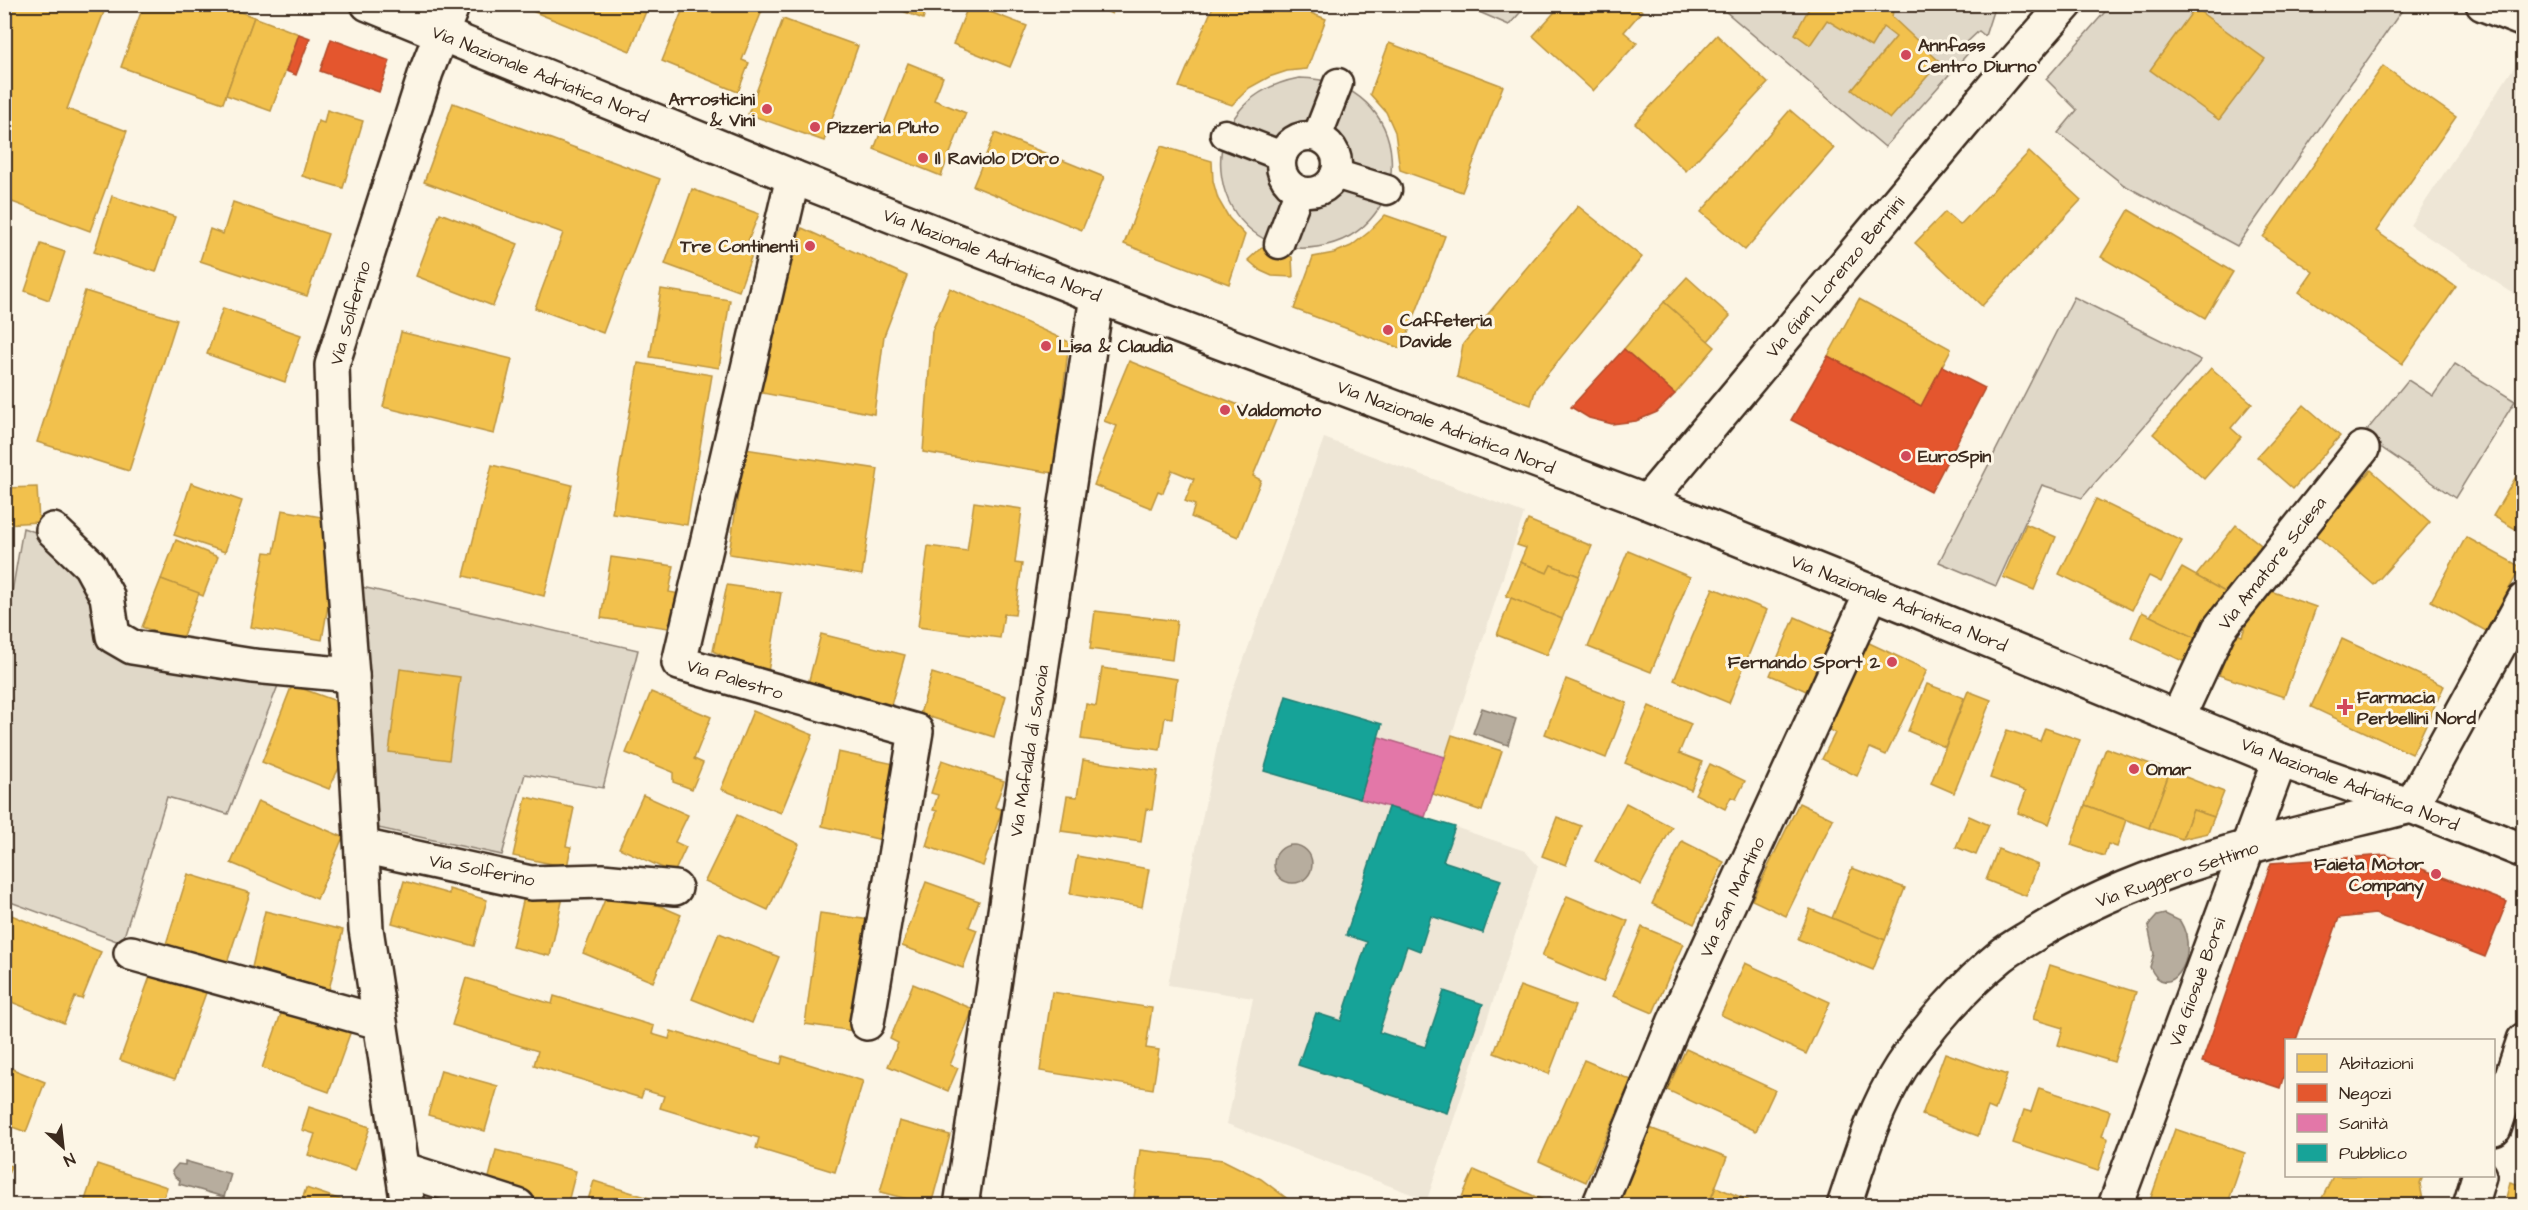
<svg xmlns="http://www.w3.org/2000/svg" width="2528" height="1210" viewBox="0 0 2528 1210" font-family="'Architects Daughter',sans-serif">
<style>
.built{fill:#eee6d6}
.green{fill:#e0d8c8;stroke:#8e8173;stroke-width:1.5;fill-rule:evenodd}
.water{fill:#b7ad9e;stroke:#85796b;stroke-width:1.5}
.homes{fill:#f2c14e;stroke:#bb9440;stroke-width:1.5}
.shops{fill:#e4572e;stroke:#b14a29;stroke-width:1.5}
.health{fill:#e377a8;stroke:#b1607f;stroke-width:1.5}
.public{fill:#17a398;stroke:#227f73;stroke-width:1.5}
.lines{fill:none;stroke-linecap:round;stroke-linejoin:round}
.pedestrian-casing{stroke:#3b2a1e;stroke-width:33}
.minor-casing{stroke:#3b2a1e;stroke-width:38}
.tertiary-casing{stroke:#3b2a1e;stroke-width:38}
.secondary-casing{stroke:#3b2a1e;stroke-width:38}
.pedestrian{stroke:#fcf5e5;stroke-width:28}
.minor{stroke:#fcf5e5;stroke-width:33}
.tertiary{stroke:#fcf5e5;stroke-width:33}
.secondary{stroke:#fcf5e5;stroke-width:33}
.poi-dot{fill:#d1495b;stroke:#fcf5e5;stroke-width:2}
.labels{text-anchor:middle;stroke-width:6;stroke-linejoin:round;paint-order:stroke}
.poi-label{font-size:18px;font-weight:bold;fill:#3b2a1e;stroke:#fcf5e5;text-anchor:start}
.street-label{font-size:18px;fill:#3b2a1e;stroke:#fcf5e5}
</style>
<rect width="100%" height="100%" fill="#fcf5e5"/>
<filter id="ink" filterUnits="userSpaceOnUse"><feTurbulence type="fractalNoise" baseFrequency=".0167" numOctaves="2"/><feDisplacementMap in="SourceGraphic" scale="12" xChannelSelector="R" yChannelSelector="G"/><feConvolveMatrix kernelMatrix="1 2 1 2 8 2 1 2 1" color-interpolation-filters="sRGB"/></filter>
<g filter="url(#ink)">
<!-- built -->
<g class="built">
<path d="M2520 58 2524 60 2523 300 2410 225Z"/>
<path d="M1324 438 1524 513 1425 817 1525 851 1538 866 1427 1200 1227 1124 1253 998 1168 985 1223 717Z"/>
</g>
<!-- green -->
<g class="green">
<path d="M2401 4 2405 6 2237 246 2124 185 2058 133 2077 110 2046 79 2111 5Z"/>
<path d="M1463 5H1527L1509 25Z"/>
<path d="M1718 5H1995L1985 36 1979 31 1964 45 1970 51 1885 147Z"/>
<path d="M1299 78C1418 80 1420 232 1317 247 1210 263 1176 102 1299 78ZM1308 136C1330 143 1345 156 1331 180 1321 200 1282 192 1282 169 1282 165 1284 159 1285 155 1288 143 1296 139 1308 136Z"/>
<path d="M2074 297 2201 360 2082 498 2042 485 1996 586 1939 562Z"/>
<path d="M2455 364 2515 401 2455 498 2363 435 2408 380 2433 396Z"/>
<path d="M23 528 41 534 78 568 101 624 279 683 228 814 167 797 122 943 5 900 4 603 10 604Z"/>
<path d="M362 587 638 650 603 788 525 774 502 855 369 826Z"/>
</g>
<!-- water -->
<g class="water">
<path d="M1482 708 1516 719 1508 745 1473 733Z"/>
<circle cx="1293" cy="864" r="19"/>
<path d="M2165 914 2180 921C2203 959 2166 1005 2150 967L2154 954 2148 926 2157 916Z"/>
<path d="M185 1161 231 1174 224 1197 179 1184 180 1180 175 1177 172 1171 178 1164 185 1165Z"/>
</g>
<!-- homes -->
<g class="homes">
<path d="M4 4H107L67 109 127 131 90 231 4 199Z"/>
<path d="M144 4H219L254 17 223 103 121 67Z"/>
<path d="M515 4H649L630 51Z"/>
<path d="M685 4H746L762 11 742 60 749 63 738 92 662 61Z"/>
<path d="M885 4H928L923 19Z"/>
<path d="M969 4 1027 26 1010 67 953 44Z"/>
<path d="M1091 4H1116L1112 14Z"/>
<path d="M1214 4H1288L1326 19 1307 69 1287 71 1269 77 1249 88 1232 105 1179 87Z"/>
<path d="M1562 4H1635L1642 11 1624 32 1637 43 1593 91 1533 36Z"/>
<path d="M1799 4H1894L1892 17 1940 62 1890 119 1852 90 1896 37 1883 27 1871 47 1827 20 1810 45 1795 34 1808 10Z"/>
<path d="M2195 8 2265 59 2219 120 2150 70Z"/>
<path d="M254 17 299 34 271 111 226 95Z"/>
<path d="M783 19 858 46 824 141 748 114Z"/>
<path d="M1717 35 1768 83 1686 171 1635 123Z"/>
<path d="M1389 43 1503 86 1462 192 1400 170 1395 132 1386 112 1370 94Z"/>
<path d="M908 63 943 77 934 100 966 113 941 176 874 149Z"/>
<path d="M2383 66 2456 117 2376 231 2456 287 2402 364 2299 292 2313 272 2263 237Z"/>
<path d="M453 103 660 179 603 333 535 308 563 233 424 182Z"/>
<path d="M327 110 363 121 343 188 302 176 318 121 324 123Z"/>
<path d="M1790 110 1834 148 1745 250 1701 212Z"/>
<path d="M995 133 1104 177 1082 230 973 186Z"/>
<path d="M1161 146 1212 161 1213 181 1218 199 1229 218 1245 235 1229 284 1124 244Z"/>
<path d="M2029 152 2081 200 1982 306 1915 243 1945 212 1960 225Z"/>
<path d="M692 189 759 214 746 246 754 249 739 291 665 264Z"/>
<path d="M112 196 175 217 156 272 94 252Z"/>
<path d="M233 202 328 234 307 296 200 261 210 229 223 234Z"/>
<path d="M1578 206 1642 257 1536 388 1531 405 1457 377 1463 344Z"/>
<path d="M2129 210 2233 272 2205 318 2101 257Z"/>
<path d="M440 213 518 244 493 306 416 276Z"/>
<path d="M1385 215 1445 236 1402 349 1294 309 1313 257 1334 253 1351 246 1369 232Z"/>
<path d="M802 228 907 276 884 336 874 414 757 392 769 317Z"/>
<path d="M41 244 65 252 49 300 25 291Z"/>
<path d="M1262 247 1292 257 1293 277 1272 276 1261 271 1248 260Z"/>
<path d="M1687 277 1730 316 1708 341 1664 302Z"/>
<path d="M950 288 1069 342 1053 473 923 452 932 331Z"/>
<path d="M661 289 730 300 719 368 650 357Z"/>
<path d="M85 291 177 320 129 471 37 442Z"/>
<path d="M1859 299 1951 349 1921 406 1828 356Z"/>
<path d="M1664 302 1715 347 1675 394 1624 349Z"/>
<path d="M223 308 301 335 285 382 207 354Z"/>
<path d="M401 332 512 359 494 434 383 407Z"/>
<path d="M1129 361 1276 420 1253 476 1261 480 1238 537 1191 517 1195 505 1185 501 1194 479 1172 470 1163 493 1158 491 1151 508 1094 485 1117 426 1104 421Z"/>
<path d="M638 363 712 375 687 525 612 513Z"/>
<path d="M2211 368 2252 403 2231 428 2241 437 2204 479 2153 434Z"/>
<path d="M2304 405 2340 436 2293 489 2257 457Z"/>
<path d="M745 449 878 469 862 575 729 554Z"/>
<path d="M2524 463V534L2493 516Z"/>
<path d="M492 465 572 485 544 596 464 576Z"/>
<path d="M2371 470 2430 522 2374 585 2315 534Z"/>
<path d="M191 483 242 501 225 552 174 535Z"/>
<path d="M37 487 39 522 4 524V488Z"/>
<path d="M2096 499 2182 541 2161 582 2149 576 2132 610 2059 574Z"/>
<path d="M974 502 1022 509 1015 563 1022 564 1015 615 1004 614 1000 638 918 627 928 546 967 551Z"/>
<path d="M282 510 333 519 325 564 335 566 322 640 251 627 265 552 274 553Z"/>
<path d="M1528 520 1592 546 1579 576 1551 565 1547 573 1520 562 1526 548 1517 545Z"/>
<path d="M2026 524 2056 537 2034 590 2003 577Z"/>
<path d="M2236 525 2261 545 2225 592 2196 576Z"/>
<path d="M2466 537 2521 567 2486 631 2431 601Z"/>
<path d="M176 540 218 557 203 596 161 579Z"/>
<path d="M1628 551 1690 577 1651 672 1588 647Z"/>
<path d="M611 557 674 566 669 592 680 594 675 629 601 618Z"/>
<path d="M1520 562 1547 573 1551 565 1579 576 1562 619 1506 596Z"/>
<path d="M2182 568 2225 592 2198 639 2150 616Z"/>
<path d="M161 579 199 593 181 641 142 627Z"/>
<path d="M727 585 781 593 767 678 713 651Z"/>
<path d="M2259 587 2316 607 2284 697 2219 675 2234 633 2242 636Z"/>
<path d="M1713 588 1767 610 1729 703 1674 680Z"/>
<path d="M1511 598 1562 619 1547 655 1497 635Z"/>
<path d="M1095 611 1177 621 1172 660 1090 649Z"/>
<path d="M2142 612 2198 639 2187 663 2131 637Z"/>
<path d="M1795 617 1838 636 1813 694 1770 675Z"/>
<path d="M821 634 905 655 891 705 808 684Z"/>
<path d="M2342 639 2444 686 2412 754 2311 707Z"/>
<path d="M1867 642 1927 670 1886 755 1870 748 1857 776 1822 759 1835 733 1826 728Z"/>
<path d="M1102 668 1177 679 1172 718 1165 717 1160 750 1081 739 1086 704 1096 706Z"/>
<path d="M400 669 460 677 449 760 389 752Z"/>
<path d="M932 673 1006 696 994 737 920 714Z"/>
<path d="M1566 679 1627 703 1606 758 1545 734Z"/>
<path d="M1927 684 1964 698 1945 747 1908 731Z"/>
<path d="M292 685 339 702 345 755 329 789 262 762Z"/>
<path d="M1968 691 1991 700 1954 793 1931 783Z"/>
<path d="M651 692 711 717 694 759 703 763 692 789 673 782V772L626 753Z"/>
<path d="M1649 706 1691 724 1679 753 1702 762 1691 790 1625 763Z"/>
<path d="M753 711 813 735 781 813 721 789Z"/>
<path d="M2045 728 2080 740 2049 824 2018 813 2026 791 1990 778 2007 730 2040 741Z"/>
<path d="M1452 735 1502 751 1482 811 1433 794Z"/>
<path d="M2106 748 2170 771 2149 828 2085 805Z"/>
<path d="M838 752 899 765 882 840 822 826Z"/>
<path d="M942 760 1004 781 995 807 1002 810 983 866 926 846 937 811 933 810 938 795 931 793Z"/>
<path d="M1083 760 1158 771 1152 810 1146 809 1141 842 1061 831 1067 796 1077 797Z"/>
<path d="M1710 764 1745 781 1736 799 1731 797 1725 809 1695 794Z"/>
<path d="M2170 771 2224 792 2214 817 2193 810 2182 839 2149 828Z"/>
<path d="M643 795 688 815 675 842 686 847 674 873 619 848Z"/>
<path d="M526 797 574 808 566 846 571 847 567 867 513 856Z"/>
<path d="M258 801 343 837 317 899 231 863Z"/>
<path d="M1626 803 1672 827 1641 885 1595 861Z"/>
<path d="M1799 803 1833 819 1786 916 1752 900Z"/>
<path d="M2085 805 2126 820 2117 847 2108 844 2104 856 2071 845Z"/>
<path d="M2193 810 2214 817 2208 833 2182 839Z"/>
<path d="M737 815 799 844 768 910 705 881Z"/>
<path d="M1969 816 1989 825 1976 855 1956 847Z"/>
<path d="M1557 817 1581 826 1566 865 1542 856Z"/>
<path d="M1682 841 1724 862 1694 924 1652 904Z"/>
<path d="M1998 849 2038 865 2026 896 1986 880Z"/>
<path d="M1077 856 1149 869 1142 907 1070 894Z"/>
<path d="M1852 868 1905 888 1885 940 1832 918Z"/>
<path d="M188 874 250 893 227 963 166 944Z"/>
<path d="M404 881 449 894V889L487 900 474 946 392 923Z"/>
<path d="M926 882 979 901 969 927 977 930 963 968 902 946Z"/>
<path d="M611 885 681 915 653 982 583 953Z"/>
<path d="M526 889 563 897 550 956 512 947Z"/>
<path d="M1567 896 1628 921 1603 982 1542 956Z"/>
<path d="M1810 909 1885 940 1873 970 1798 939Z"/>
<path d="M265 911 343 930 328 994 250 976Z"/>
<path d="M4 912 101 952 82 999 75 997 64 1023 4 999Z"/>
<path d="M820 913 870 920 854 1031 805 1024Z"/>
<path d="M1642 927 1683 944 1653 1013 1613 996Z"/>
<path d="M719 933 779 957 752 1023 692 999Z"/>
<path d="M1745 963 1830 1002 1806 1054 1721 1015Z"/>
<path d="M2050 965 2136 992 2114 1062 2058 1045 2063 1028 2033 1019Z"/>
<path d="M152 971 207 990 175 1079 120 1060Z"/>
<path d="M466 978 552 1004 554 996 654 1026 652 1034 669 1039 671 1031 781 1064 783 1056 863 1081 835 1172 756 1148 759 1138 660 1108 664 1096 644 1090 641 1098 534 1065 538 1051 452 1025Z"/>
<path d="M913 984 973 1009 950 1065 958 1068 948 1091 888 1066 898 1043 890 1039Z"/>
<path d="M1520 986 1575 1006 1549 1074 1494 1053Z"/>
<path d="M1052 992 1152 1008 1146 1048 1159 1050 1153 1089 1040 1071Z"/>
<path d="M284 1005 352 1028 329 1092 262 1068Z"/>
<path d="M1686 1049 1775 1090 1756 1131 1667 1090Z"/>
<path d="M4 1051 9 1053 5 1066 45 1082 26 1132 4 1124Z"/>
<path d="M1945 1053 2007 1075 1995 1110 1988 1107 1978 1136 1922 1115Z"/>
<path d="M1584 1060 1631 1080 1586 1182 1539 1161Z"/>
<path d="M441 1070 498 1086 485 1131 428 1115Z"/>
<path d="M2039 1088 2110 1111 2102 1136 2108 1139 2098 1171 2013 1143 2024 1110 2031 1112Z"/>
<path d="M309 1107 370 1127 355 1171 308 1155 315 1134 302 1130Z"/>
<path d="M899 1121 950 1135 931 1205 880 1192Z"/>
<path d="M1647 1127 1727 1157 1708 1206H1629L1618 1201Z"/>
<path d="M2524 1127V1143L2519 1142Z"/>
<path d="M2175 1129 2245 1153 2227 1206H2148Z"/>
<path d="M496 1150 576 1171 567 1206 487 1185Z"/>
<path d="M1140 1150 1223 1160 1261 1179 1297 1206H1133Z"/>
<path d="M4 1163 11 1166 4 1185Z"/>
<path d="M97 1164 167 1187 161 1206H83Z"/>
<path d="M1474 1170 1557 1206H1458Z"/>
<path d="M2333 1176H2423L2420 1184 2424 1206H2318Z"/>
<path d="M594 1181 675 1206H586Z"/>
<path d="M2510 1182 2524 1186V1206H2504Z"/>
<path d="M1716 1187 1755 1203 1754 1206H1708Z"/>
<path d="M306 1188 359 1206H300Z"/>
<path d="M440 1196 470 1206H436Z"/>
<path d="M824 1197 850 1206H821Z"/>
</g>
<!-- shops -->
<g class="shops">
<path d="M299 34 310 38 296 75 286 71Z"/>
<path d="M331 39 390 61 379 92 320 71Z"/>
<path d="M1624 349 1675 394 1657 412 1636 421 1612 424 1589 418 1571 407Z"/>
<path d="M1828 356 1921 406 1942 366 1985 388 1931 492 1791 420Z"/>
<path d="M2386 855 2507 902 2485 957 2375 914 2339 918 2296 1040H2286V1069L2280 1088 2202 1062 2271 863Z"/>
</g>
<!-- health -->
<path class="health" d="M1379 737 1445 757 1425 817 1360 799Z"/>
<!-- public -->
<g class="public">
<path d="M1286 696 1382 724 1360 799 1264 771Z"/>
<path d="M1388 807 1455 827 1443 861 1501 880 1483 933 1431 916 1420 951 1407 946 1379 1032 1425 1047 1444 991 1483 1004 1447 1113 1298 1065 1316 1013 1341 1021 1367 942 1346 935Z"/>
</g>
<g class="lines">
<!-- pedestrian casing -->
<g class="pedestrian-casing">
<g id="pedestrian">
<path d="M1225 134 1282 156"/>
<circle cx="1309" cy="164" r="28"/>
<path d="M1317 137 1338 83"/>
<path d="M1335 174 1387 190"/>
<path d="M1279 244 1299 191"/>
</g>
</g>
<!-- minor casing -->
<g class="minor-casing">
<g id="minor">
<path d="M793 177 679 663 916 731 867 1023"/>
<path d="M1647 502 2007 71 2066 4"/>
<path d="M53 530 90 565 107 596 113 636 132 647 253 666 352 675"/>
<path d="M2178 717 2219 629 2362 449"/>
<path d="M362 846 531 883 602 881 675 888"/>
<path d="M131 953 379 1022"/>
<path d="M2494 1129 2524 1040"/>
<path d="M402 1169 518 1206"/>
<path d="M408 1206 366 929 352 675 335 464 332 365 426 72 453 4"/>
<path d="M961 1206 1097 296"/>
<path d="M1599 1206 1674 1023 1872 592"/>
<path d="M1844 1206C1860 1158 1874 1109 1901 1067 1926 1029 1965 985 2001 956 2011 948 2024 941 2035 934 2147 864 2284 838 2411 806L2524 600"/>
<path d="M2115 1206 2280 760"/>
<path d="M2470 1206 2479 1176"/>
</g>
</g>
<!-- tertiary casing -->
<g class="tertiary-casing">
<path id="tertiary" d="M2483 4 2524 20"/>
</g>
<!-- secondary casing -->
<g class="secondary-casing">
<path id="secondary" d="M368 4 793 177 1097 296 1647 502 1911 608 2280 760 2411 806 2524 851"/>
</g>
<!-- pedestrian -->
<use href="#pedestrian" class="pedestrian"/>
<!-- minor -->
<use href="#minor" class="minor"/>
<!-- tertiary -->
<use href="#tertiary" class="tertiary"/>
<!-- secondary -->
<use href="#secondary" class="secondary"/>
</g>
</g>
<!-- markers -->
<g class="poi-dot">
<circle cx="1906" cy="55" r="6"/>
<circle cx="767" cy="109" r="6"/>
<circle cx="815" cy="127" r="6"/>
<circle cx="923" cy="158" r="6"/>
<circle cx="810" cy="246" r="6"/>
<circle cx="1388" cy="330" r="6"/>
<circle cx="1046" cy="346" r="6"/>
<circle cx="1225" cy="410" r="6"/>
<circle cx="1906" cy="456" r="6"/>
<circle cx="1892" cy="662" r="6"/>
<path d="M2342 698h6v6h6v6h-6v6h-6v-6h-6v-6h6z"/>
<circle cx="2134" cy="769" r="6"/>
<circle cx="2436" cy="874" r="6"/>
</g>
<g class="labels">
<!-- poi labels -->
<g class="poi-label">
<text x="1918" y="51">Annfass<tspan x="1918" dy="21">Centro Diurno</tspan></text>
<text x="755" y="105" text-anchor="end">Arrosticini<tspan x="755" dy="21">&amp; Vini</tspan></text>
<text x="827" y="133">Pizzeria Pluto</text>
<text x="935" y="164">Il Raviolo D'Oro</text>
<text x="798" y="252" text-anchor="end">Tre Continenti</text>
<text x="1400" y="326">Caffeteria<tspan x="1400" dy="21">Davide</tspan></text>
<text x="1058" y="352">Lisa &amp; Claudia</text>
<text x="1237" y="416">Valdomoto</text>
<text x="1918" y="462">EuroSpin</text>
<text x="1880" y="668" text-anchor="end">Fernando Sport 2</text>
<text x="2357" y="703">Farmacia<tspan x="2357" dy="21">Perbellini Nord</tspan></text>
<text x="2146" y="775">Omar</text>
<text x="2424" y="870" text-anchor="end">Faieta Motor<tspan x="2424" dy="21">Company</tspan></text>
</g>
<!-- street labels -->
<g class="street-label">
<text transform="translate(540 74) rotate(22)" y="6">Via Nazionale Adriatica Nord</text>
<text transform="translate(992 255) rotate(21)" y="6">Via Nazionale Adriatica Nord</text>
<text transform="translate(1835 277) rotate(-50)" y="6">Via Gian Lorenzo Bernini</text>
<text transform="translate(350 313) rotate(-74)" y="6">Via Solferino</text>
<text transform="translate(1446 427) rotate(21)" y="6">Via Nazionale Adriatica Nord</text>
<text transform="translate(2272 563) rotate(-52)" y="6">Via Amatore Sciesa</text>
<text transform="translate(1899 603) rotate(22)" y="6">Via Nazionale Adriatica Nord</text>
<text transform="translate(735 679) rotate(17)" y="6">Via Palestro</text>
<text transform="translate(1029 751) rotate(-81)" y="6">Via Mafalda di Savoia</text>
<text transform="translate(2350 784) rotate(21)" y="6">Via Nazionale Adriatica Nord</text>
<text transform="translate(482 870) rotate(11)" y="6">Via Solferino</text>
<text transform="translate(2177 874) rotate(-19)" y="6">Via Ruggero Settimo</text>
<text transform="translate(1732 897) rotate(-65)" y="6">Via San Martino</text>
<text transform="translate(2197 982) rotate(-70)" y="6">Via Giosuè Borsi</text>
</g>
</g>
<!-- margin -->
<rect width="2528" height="1210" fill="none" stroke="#fcf5e5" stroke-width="24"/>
<rect x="12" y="12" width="2504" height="1186" fill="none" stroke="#3b2a1e" stroke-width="2" filter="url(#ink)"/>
<!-- legend -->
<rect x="2285" y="1039" width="210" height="138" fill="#fcf5e5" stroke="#afa495" stroke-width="1.5"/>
<rect x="2297" y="1054" width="30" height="18" fill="#f2c14e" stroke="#afa495" stroke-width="1.5"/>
<text x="2339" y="1069" font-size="18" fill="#3b2a1e">Abitazioni</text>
<rect x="2297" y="1084" width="30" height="18" fill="#e4572e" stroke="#afa495" stroke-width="1.5"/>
<text x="2339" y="1099" font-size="18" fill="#3b2a1e">Negozi</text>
<rect x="2297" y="1114" width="30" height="18" fill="#e377a8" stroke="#afa495" stroke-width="1.5"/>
<text x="2339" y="1129" font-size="18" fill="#3b2a1e">Sanità</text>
<rect x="2297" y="1144" width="30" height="18" fill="#17a398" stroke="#afa495" stroke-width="1.5"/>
<text x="2339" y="1159" font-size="18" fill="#3b2a1e">Pubblico</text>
<!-- north arrow -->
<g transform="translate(63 1147) rotate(153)" stroke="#fcf5e5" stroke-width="4.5" paint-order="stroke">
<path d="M0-4.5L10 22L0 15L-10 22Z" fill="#3b2a1e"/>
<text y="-9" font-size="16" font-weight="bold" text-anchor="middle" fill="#3b2a1e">N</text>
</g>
</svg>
